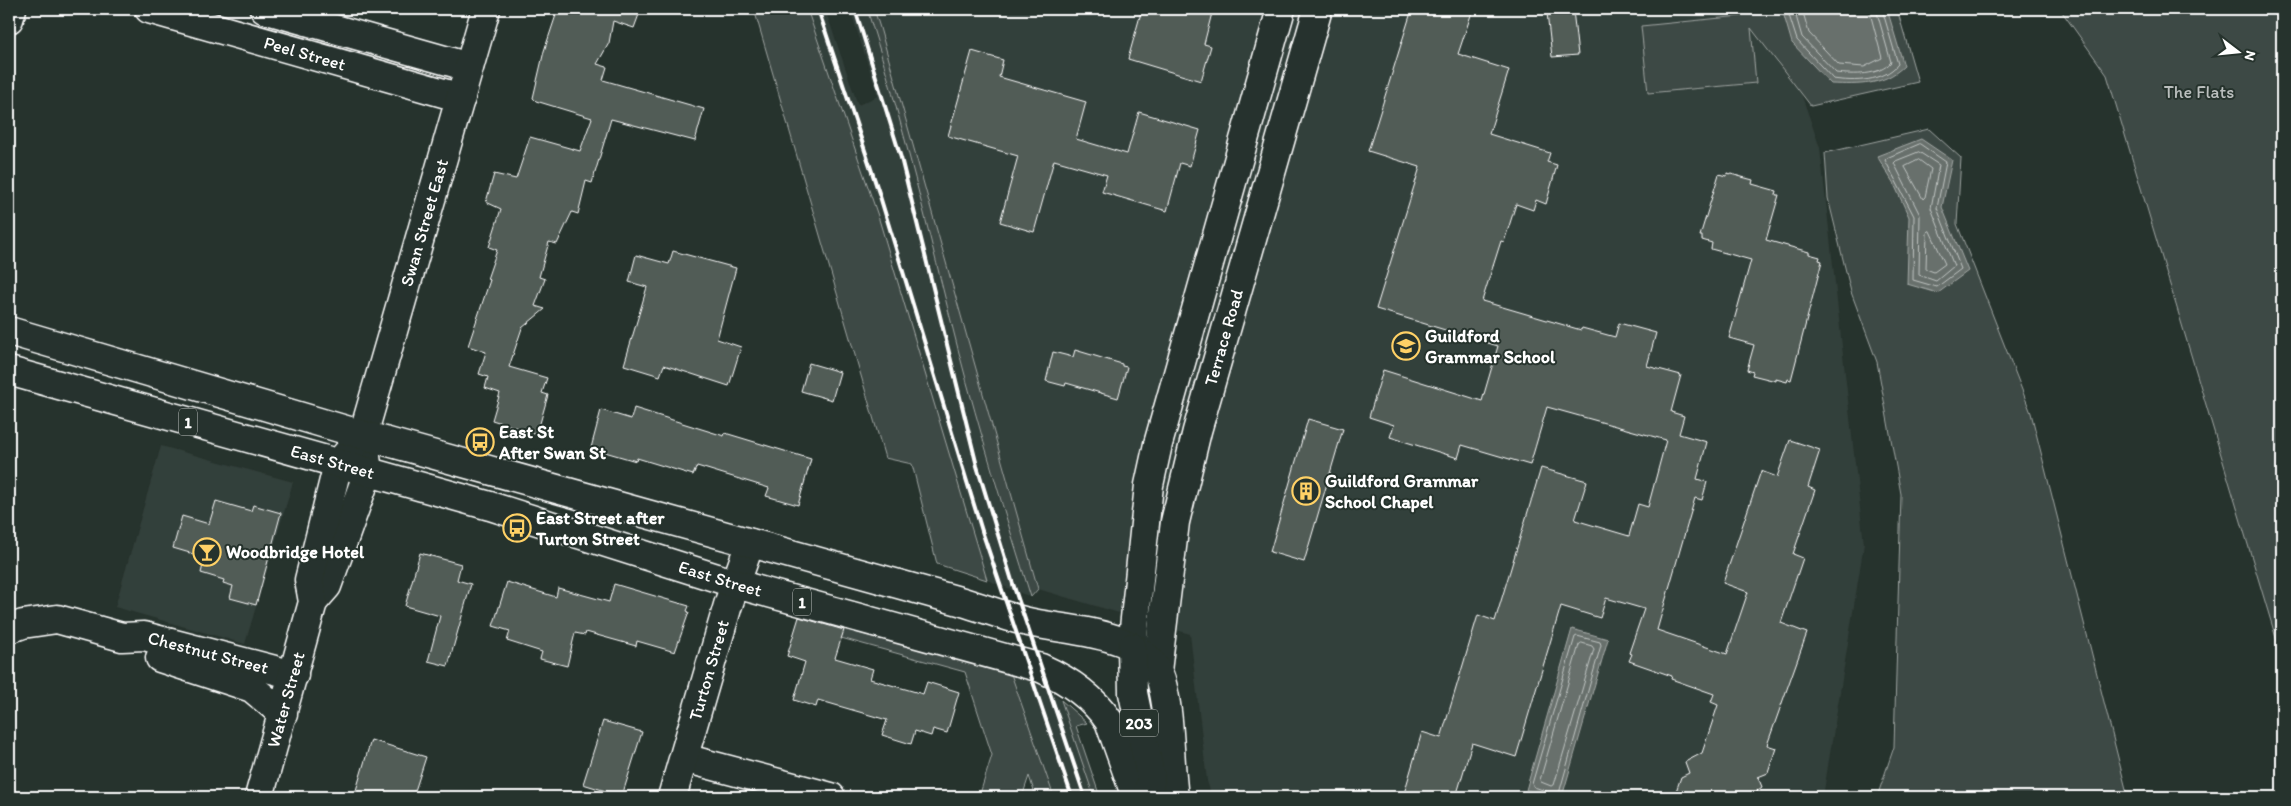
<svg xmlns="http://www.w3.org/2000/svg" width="2291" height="806" viewBox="0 0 2291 806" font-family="Itim,sans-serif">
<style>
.built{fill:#333f3a}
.green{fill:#3e4944;stroke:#9ea4a2}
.water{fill:#67706c;stroke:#a4a9a7}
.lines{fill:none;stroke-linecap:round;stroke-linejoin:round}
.shore{stroke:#c2c6c4;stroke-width:1}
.building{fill:#515c57;stroke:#fff}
.minor-casing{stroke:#fff;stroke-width:31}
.major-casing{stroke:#fff;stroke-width:31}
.highway-casing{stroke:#fff;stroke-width:31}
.minor{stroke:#26332d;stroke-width:28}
.major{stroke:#26332d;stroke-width:28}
.highway{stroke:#26332d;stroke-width:28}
.rail{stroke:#fff;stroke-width:4}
.labels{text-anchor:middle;stroke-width:4;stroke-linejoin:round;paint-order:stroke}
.shield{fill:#26332d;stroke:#bec2c0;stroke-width:1}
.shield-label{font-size:16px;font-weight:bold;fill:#fff}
.street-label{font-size:18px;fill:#fff;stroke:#26332d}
.park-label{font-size:18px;fill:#bbbfbe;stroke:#26332d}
.poi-label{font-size:18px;font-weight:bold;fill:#fff;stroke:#26332d;text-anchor:start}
</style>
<rect width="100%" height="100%" fill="#26332d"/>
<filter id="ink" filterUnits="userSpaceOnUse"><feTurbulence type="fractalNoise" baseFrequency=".02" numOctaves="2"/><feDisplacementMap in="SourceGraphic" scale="10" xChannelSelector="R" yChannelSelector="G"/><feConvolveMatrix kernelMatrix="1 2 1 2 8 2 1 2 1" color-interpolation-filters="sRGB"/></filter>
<g filter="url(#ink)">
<!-- built -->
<g class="built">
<path d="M807 9H825L858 105 878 96 850 9H867L893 90 958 349 993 478 1031 597 987 580 958 484Z"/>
<path d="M874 9H1772L1820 148 1864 544 1823 797H1212L1207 781 1190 634 1038 589Z"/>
<path d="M161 446 293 482 245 644 115 607Z"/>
<path d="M1011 674 1042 686 1061 700 1094 797H1054Z"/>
</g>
<!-- green -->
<g class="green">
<path d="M754 9H807L878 216 987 580 937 564 912 464 885 458Z"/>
<path d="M867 9H874L880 28 1038 589 1031 597C1005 515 980 433 958 349 929 235 903 121 867 9Z"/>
<path d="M1736 9H1897L1918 82 1811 106 1751 28 1756 83 1648 93 1641 26 1741 16Z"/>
<path d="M2060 9H2282V658L2107 75Z"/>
<path d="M1929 129 1961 158 1957 224 2031 413 2128 797H1877L1894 747 1901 494 1877 362 1851 292 1828 198 1825 153Z"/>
<path d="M844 629 1011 674 1054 797H1036L1029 776 1022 797H979L992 755 965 672 841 638Z"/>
<path d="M1061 700 1087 723 1076 726 1100 797H1094Z"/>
</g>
<!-- water -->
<g class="water">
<path d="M1782 9H1887L1904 66C1883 86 1859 85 1831 84L1792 43Z"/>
<path d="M1921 139 1952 160 1942 207 1968 271 1938 293 1907 284 1909 217 1894 184 1877 156Z"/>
<path d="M1572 629 1608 639 1562 797H1551L1526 790Z"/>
</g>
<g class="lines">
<!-- shore -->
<g class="shore">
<path d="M1787 9 1797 40 1833 79C1854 82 1884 82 1898 64L1882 9"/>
<path d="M1794 9 1802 37 1836 73C1852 75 1880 76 1891 62L1876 9"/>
<path d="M1802 9 1809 33 1839 65 1864 67 1882 58 1869 9"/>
<path d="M1920 144 1946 162 1937 208 1961 269 1937 287 1913 280 1914 216 1885 160 1887 158Z"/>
<path d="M1919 152 1939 165 1931 208 1954 266 1936 281 1919 275 1920 215 1894 163 1896 161Z"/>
<path d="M1919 160 1931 169 1925 197 1923 199 1905 167Z"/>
<path d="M1930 231 1945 264 1934 272 1926 269 1927 233Z"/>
<path d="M1582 643 1592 646 1594 649 1554 785 1551 786 1541 782 1540 780 1579 645Z"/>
<path d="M1549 797 1546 791 1534 787 1532 784 1575 637 1577 636 1600 642 1601 645 1558 797"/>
</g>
</g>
<!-- building -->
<g class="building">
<path d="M558 9H641L634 28 613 21 609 43 597 64 607 67 603 80 704 109 695 141 611 119 592 183 586 181 578 214 572 212 557 244 549 242 539 277 545 279 535 306 545 309 522 328 509 367 547 378 542 393 548 395 537 434 492 420 500 393 485 388 488 377 479 374 486 352 468 346 490 280 487 279 497 250 489 247 501 209 486 202 494 174 516 179 530 137 580 151 592 118 536 101 533 98 544 51Z"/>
<path d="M1142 9H1213L1204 44 1211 46 1201 81 1128 59Z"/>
<path d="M1412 9H1473L1458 54 1509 70 1489 134 1550 153 1547 162 1557 165 1546 204 1536 200 1533 210 1516 204 1504 242 1501 241 1482 301 1581 330 1582 328 1615 337 1619 323 1656 333 1647 366 1681 375 1671 412 1684 416 1679 434 1707 442 1697 479 1707 482 1702 500 1695 498 1657 630 1727 654 1748 592 1723 583 1761 471 1777 477 1790 440 1820 450 1808 487 1815 490 1793 554 1803 558 1781 623 1807 633 1767 745 1776 748 1768 773 1758 777 1762 787 1749 797H1674L1681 777 1689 773 1685 762 1702 753 1718 705 1711 702 1714 694 1671 679 1672 676 1629 661 1632 654 1629 653 1644 609 1606 598 1600 618 1561 606 1516 757 1472 743 1456 797H1403L1422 732 1441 738 1478 615 1495 621 1541 468 1587 481 1575 520 1629 536 1638 504 1648 507 1666 440 1547 407 1530 465 1462 445 1458 458 1390 437 1394 425 1369 417 1383 370 1482 401 1498 346 1376 309 1420 167 1368 151Z"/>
<path d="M1573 10 1578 55 1552 57 1547 13Z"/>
<path d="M972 51 1003 60 999 77 1086 102 1076 139 1127 154 1139 112 1200 130 1190 166 1180 163 1167 211 1102 192 1107 175 1054 160 1034 232 1000 222 1018 156 948 136Z"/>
<path d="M1727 173 1753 180 1752 184 1777 191 1776 195H1779L1766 240 1809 252V254L1820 257 1819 260 1822 261 1797 357 1791 380 1788 379 1787 382 1776 379V381L1752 375 1753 372 1747 370 1754 345 1729 338 1751 260 1711 249 1712 243 1702 240V236H1700L1719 174 1726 176Z"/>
<path d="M673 251 736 268 717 339 741 347 729 386 664 365 660 376 624 365 647 287 629 282 636 255 669 264Z"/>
<path d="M1075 350 1122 364V366L1127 367 1118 398 1066 383 1065 386 1046 381 1053 352 1073 357Z"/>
<path d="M809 363 840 372 832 400 801 391Z"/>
<path d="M634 408 724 436 725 433 811 459 798 505 766 496 769 488 697 466 693 475 637 458 636 461 591 448 601 410 631 419Z"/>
<path d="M1308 419 1343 429 1304 562 1270 552Z"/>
<path d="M216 501 251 511 253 505 281 513 256 605 230 598 233 586 223 583 224 580 201 573 204 561 199 560 200 556 173 548 182 516 209 524Z"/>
<path d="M420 553 461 564 457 580 471 584 448 666 428 661 440 616 405 606Z"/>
<path d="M507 582 556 597 558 588 609 602 614 584 689 606 687 611 689 612 675 652 637 641 636 646 586 632 585 635 575 633 567 666 540 659 542 652 507 641 510 631 493 626Z"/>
<path d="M799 617 844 630 835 658 873 669 870 679 923 694 927 682 959 692 947 733 933 729 931 736 915 731 911 744 882 735 887 720 818 700 816 707 794 700 805 662 787 656Z"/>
<path d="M603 721 642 732 622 796 583 784Z"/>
<path d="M371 740 426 757 413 797H354Z"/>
</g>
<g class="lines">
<!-- minor casing -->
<g class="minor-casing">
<g id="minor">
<path id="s1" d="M149 9 461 98"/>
<path d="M264 9 469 67"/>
<path d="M9 19 12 9"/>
<path id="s2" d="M363 435 486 9"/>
<path id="s3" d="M9 629 23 624 57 619 122 637 144 636 294 675"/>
<path d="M1132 647 1149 485 1158 444 1281 9"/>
<path d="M160 658 252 688 283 714"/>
<path id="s4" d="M1157 671 1175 522 1197 431 1318 9"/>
<path d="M684 758 831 797"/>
<path id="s5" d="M672 797 728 605 750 543"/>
</g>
</g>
<!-- major casing -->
<g class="major-casing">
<g id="major">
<path d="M313 602 327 586 368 472 365 449"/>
<path id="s6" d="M259 797 313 602 309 580 338 464 363 435"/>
</g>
</g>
<!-- highway casing -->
<g class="highway-casing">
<g id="highway">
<path d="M9 331 363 435 963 602C983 608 1004 616 1024 621 1066 632 1146 629 1161 680 1171 715 1169 760 1174 797"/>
<path id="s7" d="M9 371 490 506 736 584 1041 668C1068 680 1092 696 1109 721L1136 797"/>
<path d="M1132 647 1133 693 1151 778 1147 797"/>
</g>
</g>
<!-- minor -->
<use href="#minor" class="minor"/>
<!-- major -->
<use href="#major" class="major"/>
<!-- highway -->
<use href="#highway" class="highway"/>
<!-- rail -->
<g class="rail">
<path d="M818 9 879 193 982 531 1072 797"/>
<path d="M855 9 901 158 977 466 1013 584 1085 797"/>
</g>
</g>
</g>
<!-- icons -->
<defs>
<g id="school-ring" transform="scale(1.4375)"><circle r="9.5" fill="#26332d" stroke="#ffd166" stroke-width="1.5"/><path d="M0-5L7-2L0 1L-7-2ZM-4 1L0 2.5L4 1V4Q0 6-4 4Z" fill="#ffd166"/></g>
<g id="bus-ring" transform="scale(1.4375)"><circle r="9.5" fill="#26332d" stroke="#ffd166" stroke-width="1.5"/><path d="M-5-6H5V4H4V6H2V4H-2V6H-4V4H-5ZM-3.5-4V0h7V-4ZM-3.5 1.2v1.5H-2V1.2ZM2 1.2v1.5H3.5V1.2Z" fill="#ffd166"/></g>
<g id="building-ring" transform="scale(1.4375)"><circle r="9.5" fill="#26332d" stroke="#ffd166" stroke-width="1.5"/><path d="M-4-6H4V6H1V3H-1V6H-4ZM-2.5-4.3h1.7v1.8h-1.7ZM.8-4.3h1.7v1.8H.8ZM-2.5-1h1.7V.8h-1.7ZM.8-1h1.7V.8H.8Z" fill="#ffd166"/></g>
<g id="bar-ring" transform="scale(1.4375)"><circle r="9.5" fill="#26332d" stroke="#ffd166" stroke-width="1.5"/><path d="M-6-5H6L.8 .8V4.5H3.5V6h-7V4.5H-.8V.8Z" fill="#ffd166"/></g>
</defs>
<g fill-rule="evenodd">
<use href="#school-ring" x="1406" y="346"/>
<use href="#bus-ring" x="480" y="442"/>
<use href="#building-ring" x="1306" y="491"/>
<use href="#bus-ring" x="517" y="528"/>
<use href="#bar-ring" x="207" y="552"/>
</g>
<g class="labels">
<!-- shield labels -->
<g class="shield">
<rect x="179" y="408.5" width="18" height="27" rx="4"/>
<rect x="793" y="588.5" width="18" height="27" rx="4"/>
<rect x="1120" y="709.5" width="38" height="27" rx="4"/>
</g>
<g class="shield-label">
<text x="188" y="428">1</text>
<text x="802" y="608">1</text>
<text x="1139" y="729">203</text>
</g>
<!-- street labels -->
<g class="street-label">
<text dy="6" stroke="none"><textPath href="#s1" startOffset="162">Peel Street</textPath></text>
<text dy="6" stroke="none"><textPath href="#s2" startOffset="221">Swan Street East</textPath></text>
<text dy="6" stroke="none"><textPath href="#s4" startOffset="341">Terrace Road</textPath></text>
<text dy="6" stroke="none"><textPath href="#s7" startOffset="336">East Street</textPath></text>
<text dy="6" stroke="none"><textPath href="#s7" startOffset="741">East Street</textPath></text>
<text dy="6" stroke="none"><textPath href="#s3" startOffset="205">Chestnut Street</textPath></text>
<text dy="6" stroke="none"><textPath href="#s5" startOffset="132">Turton Street</textPath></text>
<text dy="6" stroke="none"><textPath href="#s6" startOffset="101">Water Street</textPath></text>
</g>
<!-- park labels -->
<g class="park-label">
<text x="2199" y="98">The Flats</text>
</g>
<!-- poi labels -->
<g class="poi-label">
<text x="1425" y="342">Guildford<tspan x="1425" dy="21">Grammar School</tspan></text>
<text x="499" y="438">East St<tspan x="499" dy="21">After Swan St</tspan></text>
<text x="1325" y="487">Guildford Grammar<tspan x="1325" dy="21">School Chapel</tspan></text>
<text x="536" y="524">East Street after<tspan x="536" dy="21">Turton Street</tspan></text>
<text x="226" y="558">Woodbridge Hotel</text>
</g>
</g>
<!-- margin -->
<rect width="2291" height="806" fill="none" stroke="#26332d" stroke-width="30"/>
<rect x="15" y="15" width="2261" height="776" fill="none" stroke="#fff" stroke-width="2" filter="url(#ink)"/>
<!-- north arrow -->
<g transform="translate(2238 52) rotate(106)" stroke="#26332d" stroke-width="4" paint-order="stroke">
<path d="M0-4L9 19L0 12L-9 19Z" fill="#ffffff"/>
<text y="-8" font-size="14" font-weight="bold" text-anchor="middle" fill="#ffffff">N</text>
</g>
</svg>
